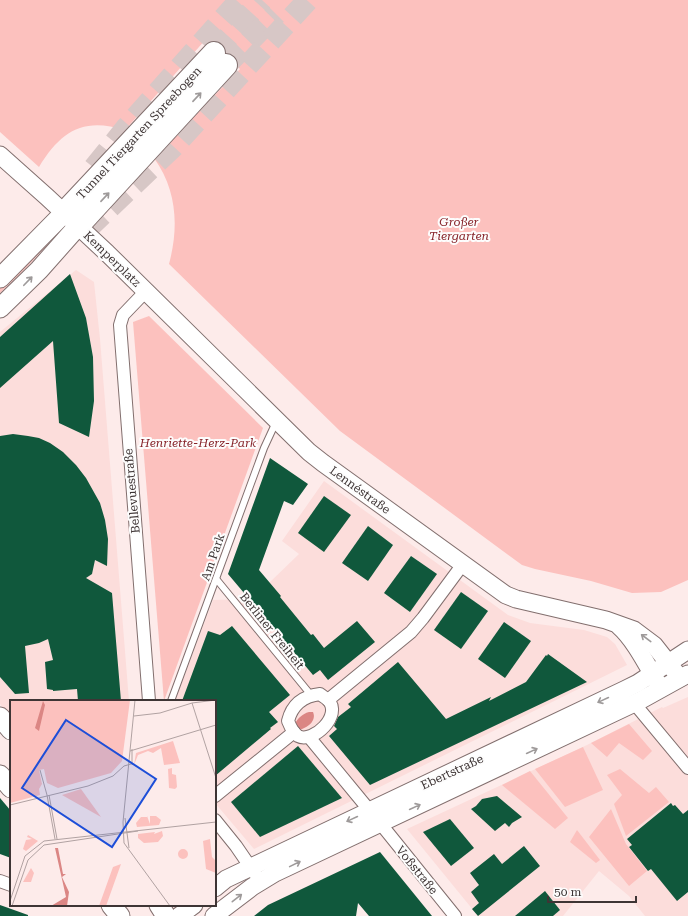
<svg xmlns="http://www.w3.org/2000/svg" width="688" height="916" viewBox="0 0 688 916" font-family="'Roboto Serif',serif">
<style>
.built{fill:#fcdddb}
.green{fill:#fcc1be}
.water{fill:#db8684}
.building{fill:#10583c}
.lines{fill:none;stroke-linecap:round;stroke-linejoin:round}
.highway-tunnel{stroke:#d7c7c6;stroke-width:22;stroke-dasharray:22 11;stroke-linecap:butt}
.lane-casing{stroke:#826f6e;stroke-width:8}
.street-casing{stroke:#826f6e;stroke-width:14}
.secondary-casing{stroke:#826f6e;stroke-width:19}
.primary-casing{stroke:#826f6e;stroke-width:21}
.highway-casing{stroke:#826f6e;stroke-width:24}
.lane{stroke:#fff;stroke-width:6}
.street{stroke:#fff;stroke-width:12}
.secondary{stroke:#fff;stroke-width:17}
.primary{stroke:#fff;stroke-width:19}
.highway{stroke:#fff;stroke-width:22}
.oneway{stroke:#9e9a9a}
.labels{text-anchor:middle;stroke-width:4;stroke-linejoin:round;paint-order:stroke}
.street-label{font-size:12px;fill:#3e3535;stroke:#fdfdfd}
.park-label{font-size:12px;font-style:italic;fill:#87242a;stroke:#fdfdfd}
.inset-road{fill:none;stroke:#b1a2a2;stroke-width:1}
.view{fill:#1d4ed8;fill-opacity:0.15;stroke:#1d4ed8;stroke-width:2}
.inset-edge{fill:none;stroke:#3e3535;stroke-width:2}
</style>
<rect width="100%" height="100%" fill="#fdebea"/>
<!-- built -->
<g class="built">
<path d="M76 270 94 282 100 339 129 701H11V718L0 704V332Z"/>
<path d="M324 481 508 615 530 623 584 630 607 637 615 644 627 665 254 849 215 803V701H175L213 600 250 599 270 582 299 554 282 541Z"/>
<path d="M688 697V916H645L629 896 599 871 563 916H478L407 829 587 745 656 710 662 707 663 708Z"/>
</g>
<!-- green -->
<g class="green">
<path d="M0 0H688V580L661 592 632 593 591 581 535 569 522 565 340 431 169 264C179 227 177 190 154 158L240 69 207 38 125 130C83 117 61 131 39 167L0 132Z"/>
<path d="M45 239 49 243 26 268 0 293V285Z"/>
<path d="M149 316 263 428 164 701 133 322Z"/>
<path d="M629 724 652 751 643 760 619 743 607 757 591 743Z"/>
<path d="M583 747 603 790 565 807 535 769Z"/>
<path d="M620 769 649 793 656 787 669 802 626 836 614 804 622 795 607 775Z"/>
<path d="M530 771 568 818 555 829 502 785Z"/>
<path d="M611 809 626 844 647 871 629 886 589 837Z"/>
<path d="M577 830 600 860 596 863 570 842Z"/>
</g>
<!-- water -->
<path class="water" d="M309 712H313C317 721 307 728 299 730L294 725C298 718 302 714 309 712Z"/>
<!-- building -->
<g class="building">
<path d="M70 274 86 318 93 357 94 401 89 437 59 423 53 341 0 388V337Z"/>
<path d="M13 434 28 436 39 438 50 443 63 452 76 465 86 478 100 503 105 520 108 539 107 566 95 560 92 574 86 578 112 593 121 701H78L77 689 53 691V690L47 689 45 662 53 660 48 639 39 643 25 646 29 693 15 694 0 677V436Z"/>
<path d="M270 458 308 484 293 505 284 501 259 570 281 596 280 597 311 635 313 634 324 648 357 621 375 642 328 680 320 670 313 675 228 574Z"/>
<path d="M324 496 351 515 324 552 298 533Z"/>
<path d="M368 526 393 545 368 581 342 563Z"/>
<path d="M411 556 437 574 410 612 384 593Z"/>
<path d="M461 592 488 611 461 649 434 630Z"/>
<path d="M504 622 531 641 505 678 478 659Z"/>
<path d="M232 626 290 695 269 712 278 722 270 728 271 729 215 776V701H182L208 631 220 635Z"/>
<path d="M548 654 587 682 370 785 329 736 337 729 334 726 338 717 351 707 348 704 398 662 446 719 491 697 489 701 526 682 546 655 547 656Z"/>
<path d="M298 746 342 798 260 837 231 802Z"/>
<path d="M497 796 522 817 512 823 509 827 505 823 495 831 471 809 476 806 482 799Z"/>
<path d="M0 798 11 811V858L0 854Z"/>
<path d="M671 803 673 806 675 805 683 814 688 810V892L677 901 651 869 648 871 629 847 632 845 627 839Z"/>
<path d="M450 819 474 848 451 866 423 832Z"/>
<path d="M524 846 540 866 478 916 472 909 479 903 471 892 479 885 470 873 494 854 502 864Z"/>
<path d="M380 852 432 916H369L358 903 356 916H254L268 905Z"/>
<path d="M545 891 560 910 553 916H515Z"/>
<path d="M0 905 28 915V916H0Z"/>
</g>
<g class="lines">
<!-- highway-tunnel -->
<g class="highway-tunnel">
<path d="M214 53 262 0"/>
<path d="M226 65 276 14"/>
<path d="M94 168 127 127 240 0"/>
<path d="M86 230 173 147 308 0"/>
</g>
<!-- lane casing -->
<g class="lane-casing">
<g id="lane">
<path d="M217 580 311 695"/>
<path d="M171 701 264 448 276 422"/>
</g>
</g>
<!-- street casing -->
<g class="street-casing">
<g id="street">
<path d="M146 291 123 315 120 325 149 701"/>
<path d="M320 694C322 696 326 698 328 700 343 715 313 744 298 736 293 733 290 726 288 721 292 705 303 696 320 694Z"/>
<path d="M328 700 411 632 423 618 463 564"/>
<path d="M634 703 688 768"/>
<path d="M309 737 370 811"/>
<path d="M215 796 294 732"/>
<path d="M215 820 236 846 260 881"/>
<path d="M380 823 455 916"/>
<path d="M0 881 11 885"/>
</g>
</g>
<!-- secondary casing -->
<g class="secondary-casing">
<g id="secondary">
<path d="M0 155 47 197 107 253 309 452 323 463 506 595 516 599 606 620 634 630 654 645 680 678"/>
<path d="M619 626C634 639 647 665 657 682"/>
<path d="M215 888 226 879 624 690 638 683 688 650"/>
<path d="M179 916 194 905"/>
<path d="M214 916 252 887 275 873 641 700 688 674"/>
</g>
</g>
<!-- primary casing -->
<g class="primary-casing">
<g id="primary">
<path d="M0 278 64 213"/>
<path d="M0 308 39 270 78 226"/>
<path d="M0 717 11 730"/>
<path d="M0 775 11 788"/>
<path d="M111 905 120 916"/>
<path d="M159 905 166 916"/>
</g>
</g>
<!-- highway casing -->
<g class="highway-casing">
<g id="highway">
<path d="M64 213 214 53"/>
<path d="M78 226 226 65"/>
</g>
</g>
<!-- lane -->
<use href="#lane" class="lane"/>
<!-- street -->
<use href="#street" class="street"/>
<!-- secondary -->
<use href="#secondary" class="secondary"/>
<!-- primary -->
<use href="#primary" class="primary"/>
<!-- highway -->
<use href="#highway" class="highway"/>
</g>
<!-- one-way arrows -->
<defs><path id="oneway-shaft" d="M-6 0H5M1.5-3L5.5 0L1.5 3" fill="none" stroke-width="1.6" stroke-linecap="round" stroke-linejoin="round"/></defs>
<g class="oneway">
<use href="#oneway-shaft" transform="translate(197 97) rotate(-47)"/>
<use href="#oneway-shaft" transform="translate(105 197) rotate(-47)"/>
<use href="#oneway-shaft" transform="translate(28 281) rotate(-46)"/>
<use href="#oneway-shaft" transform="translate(646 638) rotate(-143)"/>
<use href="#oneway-shaft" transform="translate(603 700) rotate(155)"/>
<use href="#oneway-shaft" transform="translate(532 751) rotate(-25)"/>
<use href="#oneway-shaft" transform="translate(415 807) rotate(-25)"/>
<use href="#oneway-shaft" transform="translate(352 819) rotate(155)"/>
<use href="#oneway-shaft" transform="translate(295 864) rotate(-26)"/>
<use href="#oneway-shaft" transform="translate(237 898) rotate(-38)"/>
</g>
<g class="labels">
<!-- street labels -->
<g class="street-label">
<text transform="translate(139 133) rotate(-47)" y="4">Tunnel Tiergarten Spreebogen</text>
<text transform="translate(112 259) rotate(44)" y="4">Kemperplatz</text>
<text transform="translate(360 490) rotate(36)" y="4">Lennéstraße</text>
<text transform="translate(132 491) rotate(-95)" y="4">Bellevuestraße</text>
<text transform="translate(213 557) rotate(-71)" y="4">Am Park</text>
<text transform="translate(272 631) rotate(51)" y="4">Berliner Freiheit</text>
<text transform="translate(452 772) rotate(-25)" y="4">Ebertstraße</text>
<text transform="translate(417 870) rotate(51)" y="4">Voßstraße</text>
</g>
<!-- park labels -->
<g class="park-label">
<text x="459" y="226">Großer<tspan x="459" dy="14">Tiergarten</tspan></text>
<text x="198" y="447">Henriette-Herz-Park</text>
</g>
</g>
<!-- overview -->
<g transform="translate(10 700)">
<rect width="206" height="206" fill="#fdebea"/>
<path d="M0 0H120L112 61 101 73 48 88 37 83 34 69 29 70 32 84 29 89 30 95 0 103ZM163 41 170 63 154 65 151 48 143 53 138 51 128 55 124 65 126 53ZM162 68V74L166 75 167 87 165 89 159 88 158 69ZM71 89 91 117 52 95ZM137 116 140 124V116H146L151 120 149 125 127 127 126 123 131 117H137V120ZM152 131 153 136 148 142 134 143 128 138V134L145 132 144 134ZM18 135 28 141 16 151 13 149 16 140 22 139 17 137ZM200 139 202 157 206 161V173L196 169 193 141ZM168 154a5 5 0 1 1 10 0a5 5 0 1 1-10 0ZM111 164 96 206H89L103 167ZM21 168 24 173 21 182H13Z" fill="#fcc1be"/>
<path d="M33 1 35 5 29 31 25 28ZM45 148H48L53 174H56L52 177 59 192 57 206H41L56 197Z" fill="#db8684"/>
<path class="inset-road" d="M125 0 113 122 114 143 160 206M182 3 206 78M124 16 150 13 182 3 206 0M120 51 206 25M122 65V49M30 70 37 95M37 95 45 139M39 95 47 139M0 105 78 86 103 76 114 66 121 64M115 118 119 148M0 201 15 156 34 141 206 122M2 206 18 160 34 145 128 131"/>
<path class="view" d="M56 20 146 79 102 147 12 88Z"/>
<rect width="206" height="206" class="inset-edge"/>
</g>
<!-- scale -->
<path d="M548 896v6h88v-6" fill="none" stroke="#3e3535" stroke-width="2"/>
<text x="554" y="896" font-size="12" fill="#3e3535" stroke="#fdfdfd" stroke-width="3" paint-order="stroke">50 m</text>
</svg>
